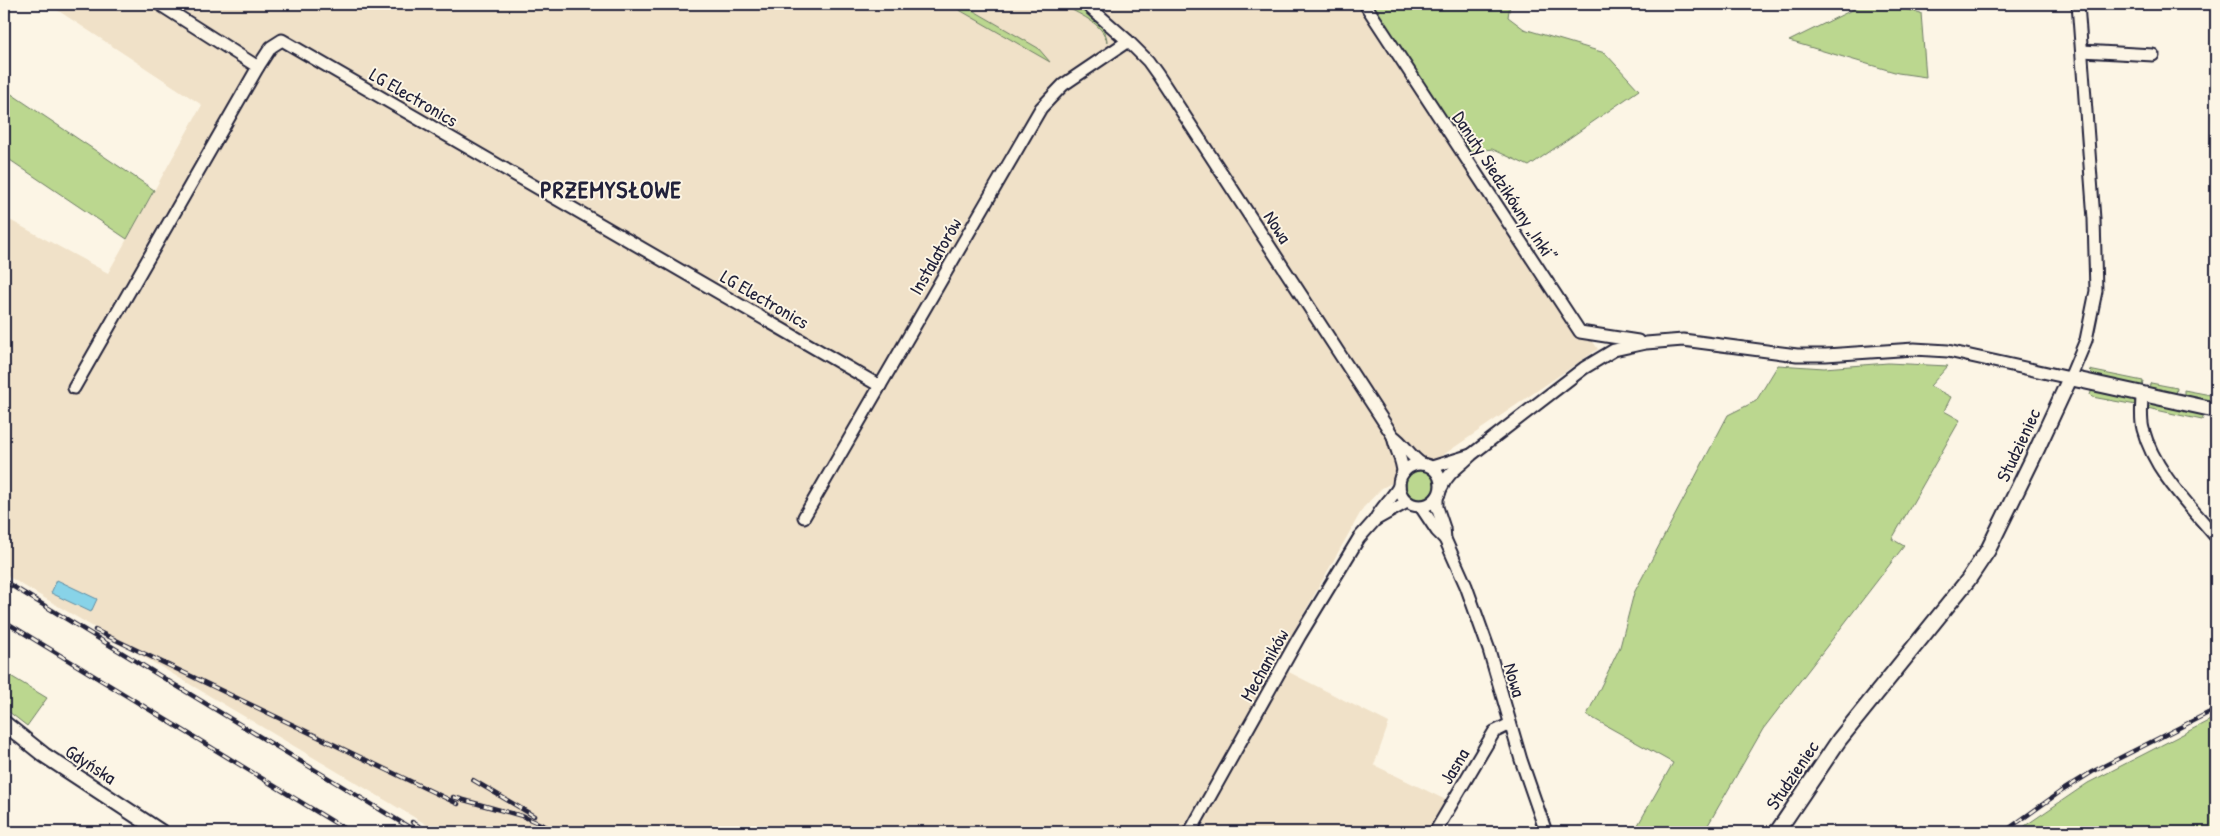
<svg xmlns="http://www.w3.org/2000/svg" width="2220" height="836" viewBox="0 0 2220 836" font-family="'Patrick Hand',sans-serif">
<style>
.built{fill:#f0e1c8}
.green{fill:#bbd78f;stroke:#6e7c65}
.water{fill:#88d3e8;stroke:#5f8ca3}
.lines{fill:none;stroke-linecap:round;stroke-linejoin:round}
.minor-casing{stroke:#22223b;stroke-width:15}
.major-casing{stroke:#22223b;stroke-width:18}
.minor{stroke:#fcf5e5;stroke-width:11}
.major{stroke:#fcf5e5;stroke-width:14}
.rail-casing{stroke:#22223b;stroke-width:4.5}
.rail{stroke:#fcf5e5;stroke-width:2.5;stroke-dasharray:8;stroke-linecap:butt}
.labels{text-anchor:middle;stroke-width:4;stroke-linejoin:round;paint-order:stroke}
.street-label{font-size:19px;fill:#22223b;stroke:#fcf5e5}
.district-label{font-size:24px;font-weight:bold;letter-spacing:1px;fill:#22223b;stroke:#fcf5e5}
</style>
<rect width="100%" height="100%" fill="#fcf5e5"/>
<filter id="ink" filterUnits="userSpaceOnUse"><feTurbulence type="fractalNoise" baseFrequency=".02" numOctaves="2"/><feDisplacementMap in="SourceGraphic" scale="10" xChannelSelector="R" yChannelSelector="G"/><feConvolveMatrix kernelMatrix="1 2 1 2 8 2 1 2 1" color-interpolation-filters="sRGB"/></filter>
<g filter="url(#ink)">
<!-- built -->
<path class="built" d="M48 4H1363L1598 349 1430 464 1382 488 1363 508 1275 665 1389 723 1374 765 1448 801 1430 832H439L4 574V217L108 273 202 105Z"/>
<!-- green -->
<g class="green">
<path d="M952 4H962L1038 48 1050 62 956 8Z"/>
<path d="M1061 4C1078 4 1108 24 1107 43 1104 23 1078 14 1061 4Z"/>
<path d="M1363 4H1510L1508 17 1524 29 1605 53 1639 90 1529 166 1492 149 1466 153Z"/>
<path d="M1864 4H1883L1921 13 1926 77 1898 73 1789 41Z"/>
<path d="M4 89 154 190 127 239 4 156Z"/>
<path d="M1888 363 1948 366 1930 386 1951 397 1944 411 1960 420 1892 539 1904 546 1763 729 1704 832H1634L1673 763 1587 715 1620 647 1634 593 1728 415 1756 401 1778 365 1824 368Z"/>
<path d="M2089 370 2143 381 2142 387 2094 379 2095 376Z"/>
<path d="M2151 383 2177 388 2176 395 2147 389Z"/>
<path d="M2092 389 2133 398 2136 405 2092 397 2090 395Z"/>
<path d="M2184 390 2216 396V404L2184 397Z"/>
<path d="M2154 403 2204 414 2203 418 2202 420 2147 408Z"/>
<circle cx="1420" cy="485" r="14"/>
<path d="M4 672 47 698 27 726 4 708Z"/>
<path d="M2216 717V832H2016L2088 783Z"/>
</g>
<!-- water -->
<path class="water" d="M57 580 97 599 91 612 51 593Z"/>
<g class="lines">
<!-- minor casing -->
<g class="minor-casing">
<g id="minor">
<path d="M159 4 258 67"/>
<path d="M1086 4 1128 41 1148 61 1158 75 1393 436C1405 444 1410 457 1422 464"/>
<path d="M1365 4 1580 332 1638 341"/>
<path d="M2082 51 2153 55"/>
<path d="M74 388 258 67 271 47 282 40 880 386"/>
<path d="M2142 394C2142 405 2140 418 2143 429 2154 471 2189 505 2216 537"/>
<path d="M1393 436C1395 449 1403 460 1403 473"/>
<circle cx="1420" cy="485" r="21"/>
<path d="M1432 467 1471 455"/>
<path d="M1442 487C1447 473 1461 466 1471 455L1584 368 1614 350 1646 343 1683 340 1797 355H1826L1914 349 1948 351 2070 378 2086 340 2096 291 2094 219 2078 4"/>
<path d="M1437 498V507L1444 528 1445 539 1466 586 1489 650 1521 760 1546 832"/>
<path d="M1421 507 1437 531 1445 539"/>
<path d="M804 517 1041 108 1063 85 1128 41"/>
<path d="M1375 520C1381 507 1392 499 1399 486"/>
<path d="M1190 832 1299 637 1359 538 1375 520 1407 502"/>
<path d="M1435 832 1494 732 1510 724"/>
</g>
</g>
<!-- major casing -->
<g class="major-casing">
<g id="major">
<path d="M4 723 44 755 161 832"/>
<path d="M1777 832 1839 740 1968 580 1988 550 2031 462 2070 378 2216 410"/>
</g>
</g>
<!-- minor -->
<use href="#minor" class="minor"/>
<!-- major -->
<use href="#major" class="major"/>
<!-- rail casing -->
<g class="rail-casing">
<g id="rail">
<path d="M4 581 417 832"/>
<path d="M4 621 350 832"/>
<path d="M95 630 458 804"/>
<path d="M473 780 534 816"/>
<path d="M453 797 522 816 559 832"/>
<path d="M412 822 429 832"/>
<path d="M2004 832 2060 792 2092 772 2216 709"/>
</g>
</g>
<!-- rail -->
<use href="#rail" class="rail"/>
</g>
</g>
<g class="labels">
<!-- street labels -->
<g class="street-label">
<text transform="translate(414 97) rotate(30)" y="7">LG Electronics</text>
<text transform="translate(1505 186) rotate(57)" y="7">Danuty Siedzikówny „Inki”</text>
<text transform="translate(1278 227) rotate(57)" y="7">Nowa</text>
<text transform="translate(935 256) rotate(-60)" y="7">Instalatorów</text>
<text transform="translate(765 299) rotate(30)" y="7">LG Electronics</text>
<text transform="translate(2018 445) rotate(-65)" y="7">Studzieniec</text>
<text transform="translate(1264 665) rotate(-61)" y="7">Mechaników</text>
<text transform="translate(1515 680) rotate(74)" y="7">Nowa</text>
<text transform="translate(91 764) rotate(33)" y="7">Gdyńska</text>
<text transform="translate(1454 766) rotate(-59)" y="7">Jasna</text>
<text transform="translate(1792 775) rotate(-56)" y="7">Studzieniec</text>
</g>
<!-- district labels -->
<g class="district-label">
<text x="611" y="198">PRZEMYSŁOWE</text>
</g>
</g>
<!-- margin -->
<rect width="2220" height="836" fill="none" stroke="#fcf5e5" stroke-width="20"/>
<rect x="10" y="10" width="2200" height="816" fill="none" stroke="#22223b" stroke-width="2" filter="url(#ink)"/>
</svg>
